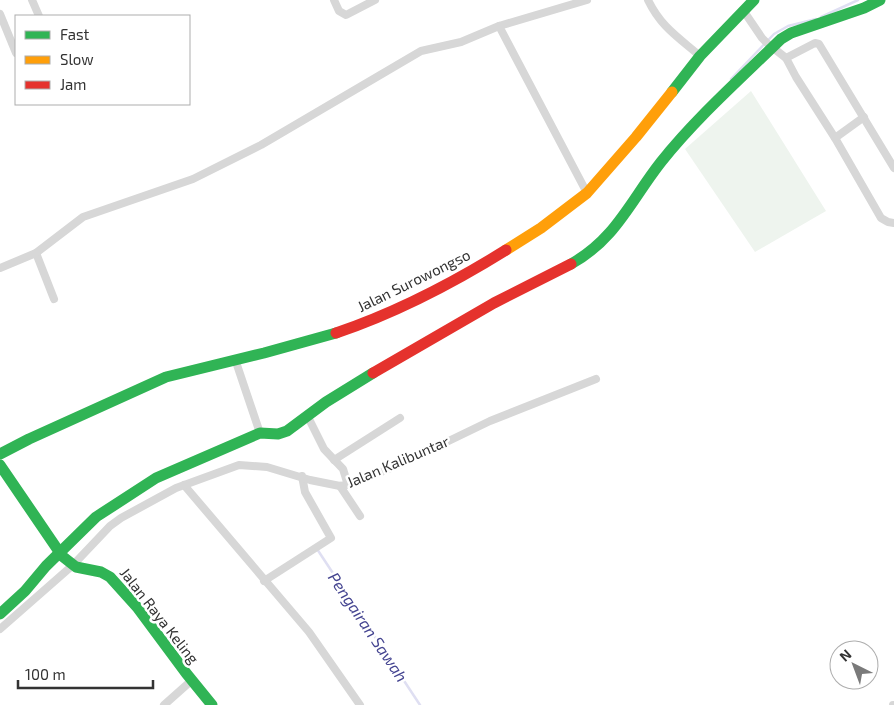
<svg xmlns="http://www.w3.org/2000/svg" width="894" height="705" viewBox="0 0 894 705" font-family="'Exo 2',sans-serif">
<style>
.green{fill:#eef4ee}
.lines{fill:none;stroke-linecap:round;stroke-linejoin:round}
.stream{stroke:#dfdff2;stroke-width:2.5}
.street{stroke:#d7d7d7;stroke-width:8}
.fast{stroke:#30b455;stroke-width:11}
.slow{stroke:#ff9f0a;stroke-width:11}
.jam{stroke:#e5322d;stroke-width:11}
.labels{text-anchor:middle;stroke-width:5;stroke-linejoin:round;paint-order:stroke}
.street-label{font-size:15px;fill:#333;stroke:#fff}
.water-label{font-size:16px;font-style:italic;fill:#454591;stroke:#fff}
</style>
<rect width="100%" height="100%" fill="#fff"/>
<!-- green -->
<path class="green" d="M751 91 826 211 755 252 685 149Z"/>
<g class="lines">
<!-- stream -->
<g class="stream">
<path d="M821 17 858 0"/>
<path d="M731 79 774 34 788 26 816 19"/>
<path d="M665 150 688 124"/>
<path d="M317 549 420 705"/>
</g>
<!-- street -->
<g class="street">
<path d="M32 0 39 16"/>
<path d="M334 0 339 11 346 15 375 0"/>
<path d="M648 0C661 27 678 37 700 56"/>
<path d="M743 10 762 38 769 45"/>
<path d="M0 14 16 53"/>
<path d="M499 26 587 193"/>
<path d="M772 47 786 58 796 77 835 138 881 218 888 222 894 223"/>
<path d="M786 58 815 43 819 44 894 168"/>
<path d="M835 138 864 117"/>
<path d="M36 253 54 299"/>
<path d="M0 268 36 253 83 217 193 179 261 145 421 51 461 42 499 26 587 0"/>
<path d="M235 359 260 433"/>
<path d="M307 415 324 449 343 469 348 485"/>
<path d="M334 460 400 418"/>
<path d="M184 485 309 632 360 705"/>
<path d="M340 486 360 516"/>
<path d="M264 581 331 538 305 492 302 476"/>
<path d="M0 629 73 565 110 526 121 518 176 488 239 465 267 467 310 480 340 486 351 484 401 464 490 421 596 379"/>
<path d="M164 705 191 681"/>
<path d="M893 705H894"/>
</g>
<!-- fast -->
<g class="fast">
<path d="M672 92 700 56 754 0"/>
<path d="M571 264C616 239 631 200 661 162 697 117 740 79 781 39L791 33 864 8 880 0"/>
<path d="M0 454 29 439 166 377 264 353 336 333"/>
<path d="M0 465 62 556 76 567 101 572 110 577 137 607 186 673 212 705"/>
<path d="M0 614 25 591 46 566 96 517 156 478 260 433 278 434 287 431 326 402 373 373"/>
</g>
<!-- slow -->
<path class="slow" d="M506 250 541 228 587 193 636 137 672 92"/>
<!-- jam -->
<g class="jam">
<path d="M336 333C395 313 453 283 506 250"/>
<path d="M373 373 494 303 571 264"/>
</g>
</g>
<g class="labels">
<!-- street labels -->
<g class="street-label">
<text transform="translate(414 281) rotate(-26)" y="5">Jalan Surowongso</text>
<text transform="translate(398 462) rotate(-23)" y="5">Jalan Kalibuntar</text>
<text transform="translate(159 616) rotate(52)" y="5">Jalan Raya Keling</text>
</g>
<!-- water labels -->
<g class="water-label">
<text transform="translate(368 627) rotate(56)" y="6">Pengairan Sawah</text>
</g>
</g>
<!-- legend -->
<rect x="15" y="15" width="175" height="90" fill="#ffffff" stroke="#adadad"/>
<rect x="25" y="31" width="25" height="8" fill="#30b455" stroke="#adadad"/>
<text x="60" y="40" font-size="15" fill="#333333">Fast</text>
<rect x="25" y="56" width="25" height="8" fill="#ff9f0a" stroke="#adadad"/>
<text x="60" y="65" font-size="15" fill="#333333">Slow</text>
<rect x="25" y="81" width="25" height="8" fill="#e5322d" stroke="#adadad"/>
<text x="60" y="90" font-size="15" fill="#333333">Jam</text>
<!-- north arrow -->
<g transform="translate(854 665) rotate(318)"><circle r="24" fill="#ffffff" stroke="#adadad"/>
<path d="M0-4L9 19L0 12L-9 19Z" fill="#7a7a7a"/>
<text y="-8" font-size="14" font-weight="bold" text-anchor="middle" fill="#333333">N</text>
</g>
<!-- scale -->
<path d="M18 680v8h135v-8" fill="none" stroke="#333333" stroke-width="2.5"/>
<text x="25" y="680" font-size="15" fill="#333333" stroke="#ffffff" stroke-width="4" paint-order="stroke">100 m</text>
</svg>
